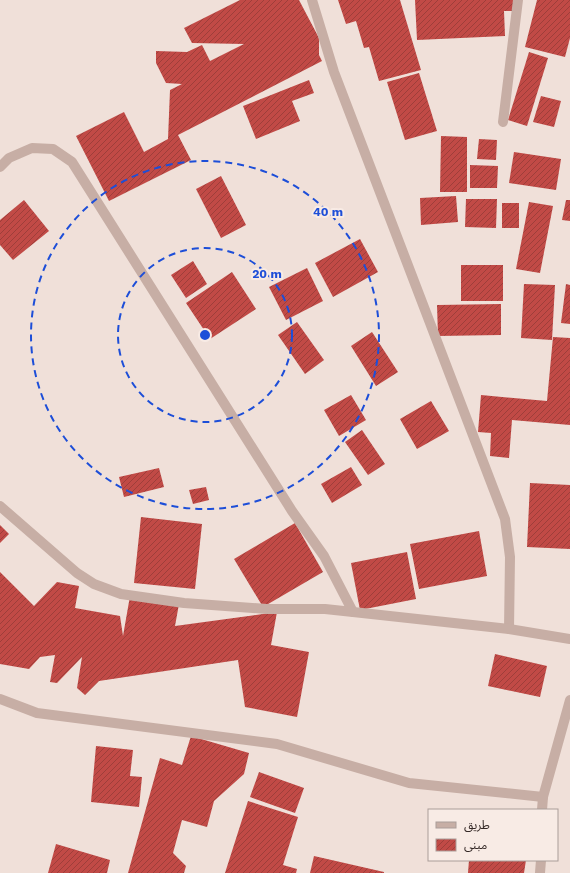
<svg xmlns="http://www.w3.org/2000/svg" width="570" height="873" viewBox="0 0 570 873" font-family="'Work Sans','Noto Sans Arabic',sans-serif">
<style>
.building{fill:url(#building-hatch)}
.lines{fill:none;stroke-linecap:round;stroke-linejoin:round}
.minor{stroke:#c7aea5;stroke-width:10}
.ring{fill:none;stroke:#1d4ed8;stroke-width:2;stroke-dasharray:7 5}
.centre{fill:#1d4ed8;stroke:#f8ebe5;stroke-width:2}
.ring-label{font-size:12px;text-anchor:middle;font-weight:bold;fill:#1d4ed8;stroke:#f8ebe5;stroke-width:4;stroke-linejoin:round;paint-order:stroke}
</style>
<defs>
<pattern id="building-hatch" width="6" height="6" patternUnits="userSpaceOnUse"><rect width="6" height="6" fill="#c14a46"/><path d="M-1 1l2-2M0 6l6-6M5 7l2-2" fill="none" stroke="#9e3e3a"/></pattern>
</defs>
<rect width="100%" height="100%" fill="#f0e0d9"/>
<!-- building -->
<g class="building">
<path d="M240 0H299L319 38V55L322 61 178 135 191 160 109 201 76 136 124 112 144 152 168 139 170 90 182 84 166 83 156 63V51L187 52 202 45 210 61 244 44 192 43 184 28Z"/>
<path d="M338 0H400L421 70 379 81 369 47 364 48 356 21 346 24Z"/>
<path d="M415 0H515L516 11H504L505 36 417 40Z"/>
<path d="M537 0H570V38L565 57 525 47Z"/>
<path d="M529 52 548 58 527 126 508 120Z"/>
<path d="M419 73 437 131 405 140 387 82Z"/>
<path d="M309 80 314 93 292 101 300 121 256 139 243 106Z"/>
<path d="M541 96 561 101 554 127 533 122Z"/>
<path d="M441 136 467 137V192H440Z"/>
<path d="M479 139 497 140 496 160 477 159Z"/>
<path d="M514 152 561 159 556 190 509 183Z"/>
<path d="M470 165 498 166 497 188H470Z"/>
<path d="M221 176 246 225 221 238 196 189Z"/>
<path d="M456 196 458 222 421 225 420 198Z"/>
<path d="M466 199H497L496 228 465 227Z"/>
<path d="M24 200 49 231 13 260 0 245V220Z"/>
<path d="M566 200H570V221L562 220Z"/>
<path d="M529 202 553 206 540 273 516 269Z"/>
<rect x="502" y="203" width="17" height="25"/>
<path d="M360 239 378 272 333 297 315 263Z"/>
<path d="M193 261 207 284 186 298 171 275Z"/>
<rect x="461" y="265" width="42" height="36"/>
<path d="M307 268 323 301 286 320 269 287Z"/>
<path d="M232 272 256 309 210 339 186 303Z"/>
<path d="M524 284 555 285 552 340 521 338Z"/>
<path d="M566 284 570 285V324L561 323Z"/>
<path d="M501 304V335L438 336 437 305Z"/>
<path d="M297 322 324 360 305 374 278 335Z"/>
<path d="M372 332 398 372 376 386 351 346Z"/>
<path d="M553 337 570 338V425L512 420 509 458 490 456 491 433 478 432 481 395 547 401Z"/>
<path d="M351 395 366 420 339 436 324 410Z"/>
<path d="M431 401 449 431 417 449 400 419Z"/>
<path d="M362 430 385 464 368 475 345 442Z"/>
<path d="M351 467 362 485 332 503 321 484Z"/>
<path d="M159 468 164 487 124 497 119 477Z"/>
<path d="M530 483 570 485V549L527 547Z"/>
<path d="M206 487 209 500 193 504 189 490Z"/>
<path d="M141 517 202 524 195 589 134 583Z"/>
<path d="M295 523 323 572 263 607 234 559Z"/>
<path d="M0 525 9 534 0 543Z"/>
<path d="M479 531 487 576 419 589 410 544Z"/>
<path d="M407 552 416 599 360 610 351 563Z"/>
<path d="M0 572 34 606 57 582 79 586 75 608 120 616 123 636 130 596 179 604 175 626 277 612 271 645 309 652 297 717 245 707 238 660 99 681 85 695 77 688 82 657 57 683 50 682 55 655 40 657 29 669 0 664Z"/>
<path d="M495 654 547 666 540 697 488 686Z"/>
<path d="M191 736 249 753 244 774 214 801 207 827 182 820 173 853 186 866 184 873H128L160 758 182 765Z"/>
<path d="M96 746 133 750 130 776 142 777 139 807 91 802Z"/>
<path d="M259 772 304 788 295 813 250 797Z"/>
<path d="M248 801 298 817 283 865 297 869 296 873H225Z"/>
<path d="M56 844 110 860 107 873H48Z"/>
<path d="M314 856 384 872V873H310Z"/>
<path d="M469 860H526L524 873H468Z"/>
</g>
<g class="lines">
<!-- minor -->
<g class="minor">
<path d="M312 0 334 72 505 519 510 557 509 629"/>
<path d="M503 122 518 0"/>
<path d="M0 167 9 158 32 148 53 149 72 162 292 511 324 556 353 612"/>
<path d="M0 506 77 573 94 584 121 594 184 603 267 609H325L353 612 509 629 570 639"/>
<path d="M0 699 37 713 277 744 409 783 543 797"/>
<path d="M542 810 543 797 570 700"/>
<path d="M540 873 541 860"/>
</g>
</g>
<!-- distance rings -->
<g class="ring">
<circle cx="205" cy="335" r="87"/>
<circle cx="205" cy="335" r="174"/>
</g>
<circle cx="205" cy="335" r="6" class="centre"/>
<g class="ring-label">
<text x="328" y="216">40 m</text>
<text x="267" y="278">20 m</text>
</g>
<!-- legend -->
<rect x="428" y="809" width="130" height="52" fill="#f8ebe5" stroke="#aa9d99"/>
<rect x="436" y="822" width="20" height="6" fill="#c7aea5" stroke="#aa9d99"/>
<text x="464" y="829" font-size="12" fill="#342826">طريق</text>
<rect x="436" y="839" width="20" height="12" fill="url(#building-hatch)" stroke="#aa9d99"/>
<text x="464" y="849" font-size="12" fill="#342826">مبنى</text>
</svg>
